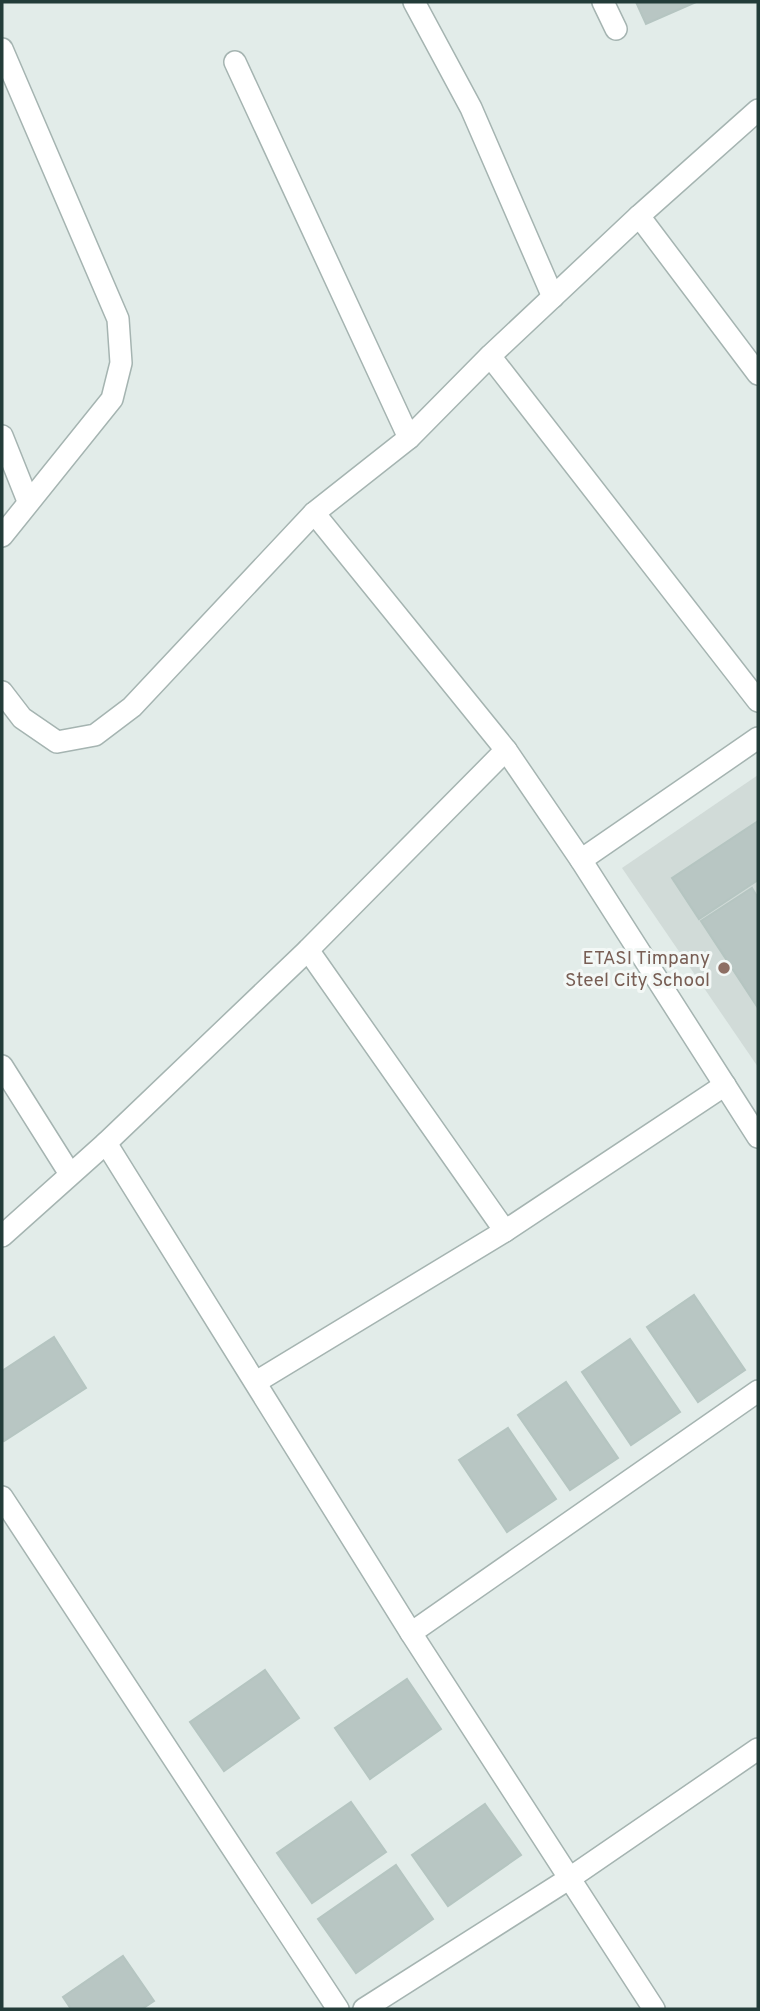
<svg xmlns="http://www.w3.org/2000/svg" width="760" height="2011" viewBox="0 0 760 2011" font-family="Overpass,sans-serif">
<style>
.built{fill:#d1dbd8}
.building{fill:#b8c6c3;stroke:#b5c5c1;stroke-width:2}
.lines{fill:none;stroke-linecap:round;stroke-linejoin:round}
.minor-casing{stroke:#a5b4b1;stroke-width:24}
.minor{stroke:#fff;stroke-width:21}
.education-dot{fill:#8d6e63;stroke:#f3f8f6;stroke-width:2.5}
.labels{text-anchor:middle;stroke-width:6;stroke-linejoin:round;paint-order:stroke}
.education-label{font-size:19px;fill:#785e54;stroke:#f3f8f6;text-anchor:end}
</style>
<rect width="100%" height="100%" fill="#e2ece9"/>
<!-- built -->
<path class="built" d="M758 775V1067L622 868Z"/>
<!-- building -->
<g class="building">
<path d="M636 2H696L646 24Z"/>
<path d="M758 821V880L699 919 672 878Z"/>
<path d="M752 888 758 898V1008L701 921Z"/>
<path d="M694 1295 745 1370 698 1402 647 1327Z"/>
<path d="M54 1337 86 1388 4 1441 2 1437V1371Z"/>
<path d="M630 1339 680 1412 631 1445 582 1372Z"/>
<path d="M566 1382 618 1458 570 1490 518 1415Z"/>
<path d="M508 1428 556 1499 507 1532 459 1460Z"/>
<path d="M265 1670 299 1718 224 1771 190 1722Z"/>
<path d="M407 1679 441 1729 370 1779 335 1728Z"/>
<path d="M351 1802 386 1852 312 1903 277 1853Z"/>
<path d="M485 1804 521 1855 448 1906 412 1855Z"/>
<path d="M396 1865 433 1919 356 1973 318 1919Z"/>
<path d="M123 1956 154 2001 142 2009H71L63 1997Z"/>
</g>
<g class="lines">
<!-- minor casing -->
<g class="minor-casing">
<g id="minor">
<path d="M414 2 471 108 553 297"/>
<path d="M603 2 616 29"/>
<path d="M2 49 118 319 121 363 112 399 2 536"/>
<path d="M235 62 409 438"/>
<path d="M639 216 758 374"/>
<path d="M490 356 758 701"/>
<path d="M2 436 28 501"/>
<path d="M314 513 506 750 581 860 758 1137"/>
<path d="M2 692 22 718 57 742 95 735 132 707 314 513 409 438 490 356 639 216 758 110"/>
<path d="M581 860 758 738"/>
<path d="M308 950 505 1231"/>
<path d="M2 1066 70 1174"/>
<path d="M106 1143 411 1633 654 2009"/>
<path d="M2 1236 106 1143 308 950 506 750"/>
<path d="M256 1382 505 1231 725 1085"/>
<path d="M2 1497 338 2009"/>
<path d="M411 1633 758 1391"/>
<path d="M364 2009 570 1878 758 1749"/>
</g>
</g>
<!-- minor -->
<use href="#minor" class="minor"/>
</g>
<!-- markers -->
<circle class="education-dot" cx="724" cy="968" r="7"/>
<g class="labels">
<!-- education labels -->
<g class="education-label">
<text x="710" y="964">ETASI Timpany<tspan x="710" dy="22">Steel City School</tspan></text>
</g>
</g>
<!-- border -->
<rect width="760" height="2011" fill="none" stroke="#233c39" stroke-width="7"/>
</svg>
